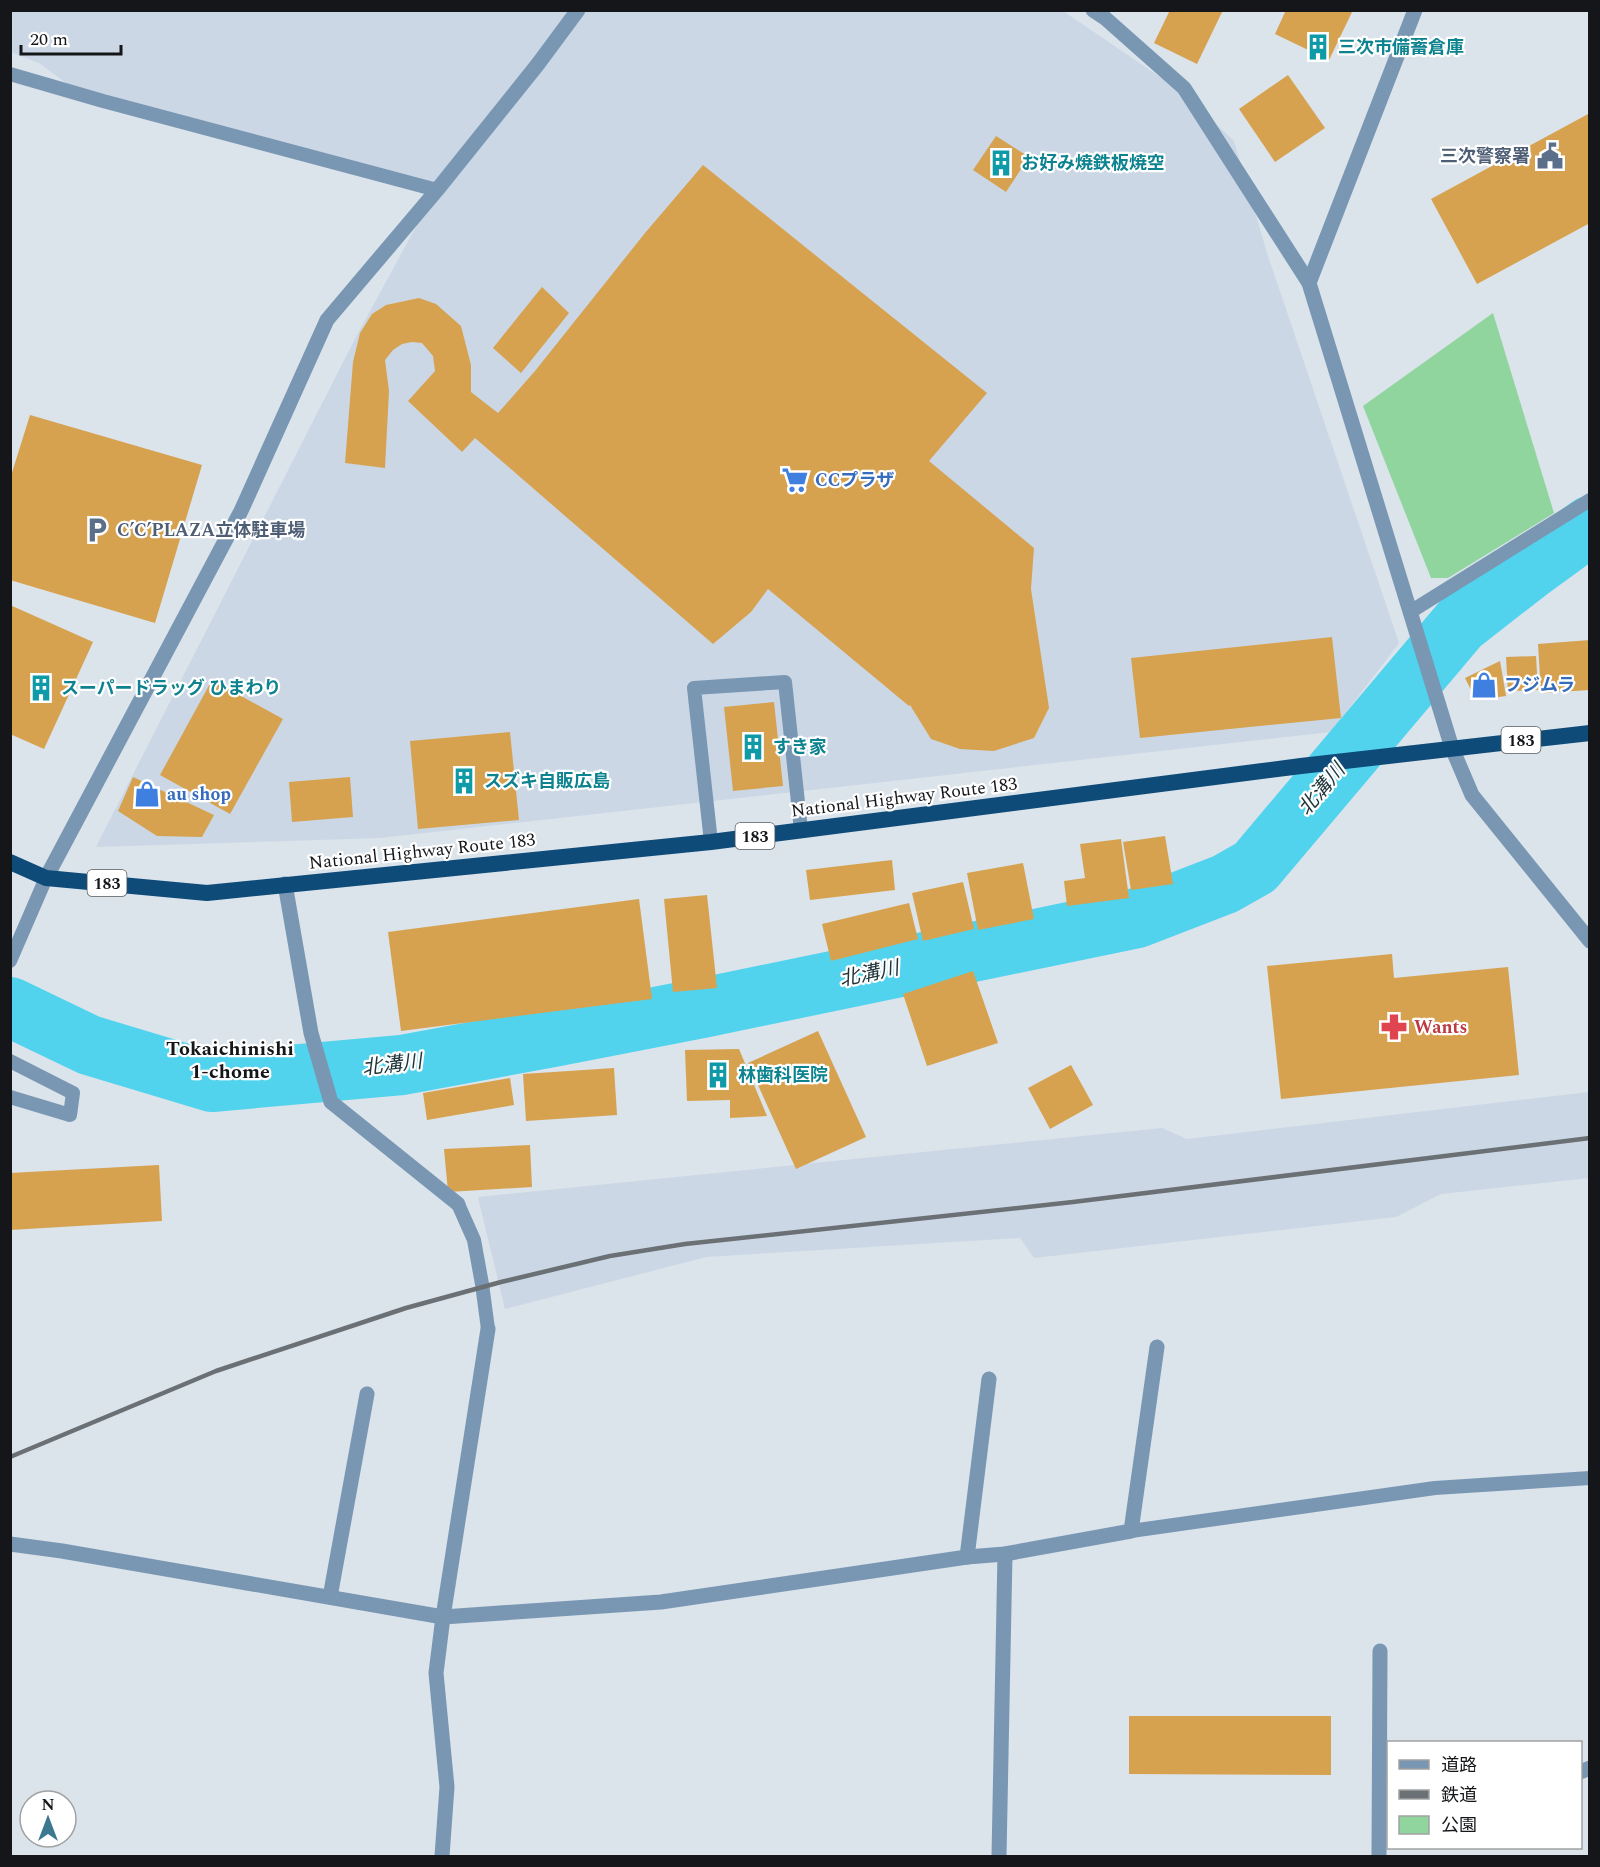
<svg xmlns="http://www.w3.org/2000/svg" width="1600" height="1867" viewBox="0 0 1600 1867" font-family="Spectral,'Noto Sans JP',serif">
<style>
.built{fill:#cbd7e5}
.green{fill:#90d59e}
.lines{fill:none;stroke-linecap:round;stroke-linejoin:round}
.river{stroke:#51d3ee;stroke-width:60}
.building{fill:#d6a24f}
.service{stroke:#7997b3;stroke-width:14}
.minor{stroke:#7997b3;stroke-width:15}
.tertiary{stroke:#7997b3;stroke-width:15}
.trunk{stroke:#0e4b79;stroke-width:16}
.rail{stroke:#6b7075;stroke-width:4.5}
.labels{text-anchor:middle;stroke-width:4.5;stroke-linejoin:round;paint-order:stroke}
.shield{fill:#fff;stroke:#5a5c5e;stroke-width:1.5}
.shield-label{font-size:16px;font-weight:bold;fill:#141619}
.culture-label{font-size:18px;font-weight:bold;fill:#0d838f;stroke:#fff;text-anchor:start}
.service-label{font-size:18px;font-weight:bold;fill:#4e5e75;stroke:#fff;text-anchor:end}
.shop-label{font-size:18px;font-weight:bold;fill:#366cbe;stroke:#fff;text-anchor:start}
.street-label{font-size:18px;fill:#141619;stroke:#fff}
.health-label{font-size:18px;font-weight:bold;fill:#be3a42;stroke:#fff;text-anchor:start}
.water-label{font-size:20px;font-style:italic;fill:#1f353a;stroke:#fff}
.neighbourhood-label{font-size:20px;font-weight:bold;fill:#141619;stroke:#fff}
</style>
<rect width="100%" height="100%" fill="#dbe3eb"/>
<!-- built -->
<g class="built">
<path d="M10 11H1063L1182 92 1234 141 1267 253 1399 643 1331 732 380 838 96 847 357 335 436 190 97 106 39 63 11 52Z"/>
<path d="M1589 1092V1178L1441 1194 1396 1217 1034 1258 1020 1238 706 1257 505 1309 478 1197 1162 1128 1187 1139Z"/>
</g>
<!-- green -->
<path class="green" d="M1493 313 1554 513 1448 578H1431L1363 406Z"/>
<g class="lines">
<!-- river -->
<path class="river" d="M10 1007 89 1045 212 1082 402 1065 553 1037 702 1008 1137 918 1225 884 1255 867 1460 624 1528 571 1590 526"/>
</g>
<!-- building -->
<g class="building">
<path d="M1170 10H1223L1197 64 1154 43Z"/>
<path d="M1286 10H1353L1329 60 1275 34Z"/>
<path d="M1288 75 1325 128 1275 162 1239 109Z"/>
<path d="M1590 113V223L1477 284 1431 199Z"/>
<path d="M996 136 1029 157 1006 192 973 170Z"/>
<path d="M703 165 987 393 929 461 1034 548 1031 589 1049 708 1034 738 994 751 960 749 931 739 910 705 909 706 768 589 751 612 713 644 475 438 462 452 408 401 435 371 433 356 422 343 412 342 402 344 393 350 385 360 389 391 385 468 345 463 353 362 360 333 372 314 386 305 419 298 436 304 461 326 471 365V392L498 413 535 371 645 233Z"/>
<path d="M542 287 569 313 521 373 493 348Z"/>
<path d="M30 415 202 465 155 623 10 580V479Z"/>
<path d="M10 605 93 642 44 749 10 734Z"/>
<path d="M1332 637 1341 718 1140 738 1131 658Z"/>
<path d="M1590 640V690L1541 693 1538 644Z"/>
<path d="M1536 656 1538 690 1508 691 1506 657Z"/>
<path d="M1500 661 1506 696 1476 700 1465 678Z"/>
<path d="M212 680 283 719 230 814 160 775Z"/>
<path d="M774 702 783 786 733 791 724 707Z"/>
<path d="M510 732 519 820 418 829 410 741Z"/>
<path d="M133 777 214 815 202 837 157 836 118 811Z"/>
<path d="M350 777 353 817 292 822 289 782Z"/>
<path d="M1165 836 1173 884 1131 890 1123 842Z"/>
<path d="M1121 839 1129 898 1067 906 1064 881 1085 878 1080 844Z"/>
<path d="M892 860 895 890 810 900 806 870Z"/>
<path d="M1023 863 1034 919 978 930 967 873Z"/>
<path d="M963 882 974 929 923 941 912 893Z"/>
<path d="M707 895 717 988 673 992 664 899Z"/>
<path d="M639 899 652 999 401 1031 388 932Z"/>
<path d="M909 903 918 939 831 961 822 924Z"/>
<path d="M1392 954 1394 978 1508 967 1519 1075 1281 1099 1267 966Z"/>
<path d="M973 971 998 1043 927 1066 903 994Z"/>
<path d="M818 1031 866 1137 796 1169 748 1063Z"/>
<path d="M739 1049 767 1116 730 1118V1100L687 1101 685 1050Z"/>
<path d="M1071 1065 1093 1105 1050 1129 1028 1088Z"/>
<path d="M614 1068 617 1115 526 1121 523 1074Z"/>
<path d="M510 1078 514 1105 427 1120 423 1093Z"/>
<path d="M530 1145 532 1187 448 1192 444 1149Z"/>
<path d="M159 1165 162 1221 10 1230V1173Z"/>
<path d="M1129 1716H1331V1775L1129 1774Z"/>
</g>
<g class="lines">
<!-- service -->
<g class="service">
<path d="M10 74 103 101 437 190"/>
<path d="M1410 612 1590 500"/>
<path d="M711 842 694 688 785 682 801 830"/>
<path d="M10 961 46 878"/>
<path d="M10 1061 73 1093 70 1115 10 1097"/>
<path d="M458 1204 474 1240 482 1284 488 1329"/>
<path d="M1131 1531 1435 1488 1590 1478"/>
</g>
<!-- minor -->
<g class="minor">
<path d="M1093 10 1105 18 1184 88 1309 283 1452 748"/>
<path d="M1309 283 1415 10"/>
<path d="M46 878 241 511 327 320 437 190 538 64 578 10"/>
<path d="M285 884 311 1033 331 1102 458 1204"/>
<path d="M10 1544 62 1551 443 1617 661 1602 872 1571 967 1557 1005 1554 1131 1531 1157 1347"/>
<path d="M967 1557 989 1379"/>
<path d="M330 1597 367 1394"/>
<path d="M1580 1772 1590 1768"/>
<path d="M442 1856 447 1787 436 1673 443 1617 488 1329"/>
<path d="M999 1856 1005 1554"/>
<path d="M1379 1856 1380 1651"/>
</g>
<!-- tertiary -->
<path class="tertiary" d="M1452 748 1472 795 1590 941"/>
<!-- trunk -->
<path class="trunk" d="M10 862 46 878 207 893 711 842 1301 766 1590 733"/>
<!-- rail -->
<path class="rail" d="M10 1457 216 1371 406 1308 501 1282 610 1256 685 1244 1073 1202 1590 1138"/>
</g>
<!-- icons -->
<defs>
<g id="building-bare" transform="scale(2.07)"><path d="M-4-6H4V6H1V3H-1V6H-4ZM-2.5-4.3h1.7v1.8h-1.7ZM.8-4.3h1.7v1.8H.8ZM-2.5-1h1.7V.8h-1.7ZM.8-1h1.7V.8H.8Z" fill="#0f9aa8" stroke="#fff" stroke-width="2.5" paint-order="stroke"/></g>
<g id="civic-bare" transform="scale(2.07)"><path d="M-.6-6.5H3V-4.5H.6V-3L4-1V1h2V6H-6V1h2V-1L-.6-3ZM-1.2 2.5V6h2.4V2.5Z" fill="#5c6f8a" stroke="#fff" stroke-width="2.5" paint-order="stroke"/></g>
<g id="supermarket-bare" transform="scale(2.07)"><path d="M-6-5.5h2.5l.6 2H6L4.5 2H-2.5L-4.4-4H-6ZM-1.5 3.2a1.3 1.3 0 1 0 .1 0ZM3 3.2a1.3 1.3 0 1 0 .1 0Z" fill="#3f7fe0" stroke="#fff" stroke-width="2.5" paint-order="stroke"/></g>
<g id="parking-bare" transform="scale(2.07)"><path d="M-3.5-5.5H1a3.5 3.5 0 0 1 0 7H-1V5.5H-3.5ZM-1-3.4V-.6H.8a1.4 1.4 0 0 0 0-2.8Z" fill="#5c6f8a" stroke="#fff" stroke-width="2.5" paint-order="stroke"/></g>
<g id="shop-bare" transform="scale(2.07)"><path d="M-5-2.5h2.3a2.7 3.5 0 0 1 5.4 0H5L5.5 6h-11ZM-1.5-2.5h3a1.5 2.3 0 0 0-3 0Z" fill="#3f7fe0" stroke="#fff" stroke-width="2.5" paint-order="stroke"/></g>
<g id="pharmacy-bare" transform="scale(2.07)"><path d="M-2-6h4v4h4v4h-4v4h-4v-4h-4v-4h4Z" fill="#e0444e" stroke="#fff" stroke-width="2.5" paint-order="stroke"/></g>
</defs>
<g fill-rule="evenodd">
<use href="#building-bare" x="1318" y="47"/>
<use href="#civic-bare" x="1550" y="156"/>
<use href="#building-bare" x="1001" y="163"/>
<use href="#supermarket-bare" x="795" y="480"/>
<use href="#parking-bare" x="97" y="530"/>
<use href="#shop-bare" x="1484" y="685"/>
<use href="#building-bare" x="41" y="688"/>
<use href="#building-bare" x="753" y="747"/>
<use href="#building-bare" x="464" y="781"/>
<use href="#shop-bare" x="147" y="794"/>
<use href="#pharmacy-bare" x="1394" y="1027"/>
<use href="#building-bare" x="718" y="1075"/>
</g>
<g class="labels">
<!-- shield labels -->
<g class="shield">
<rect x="1501.5" y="727" width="39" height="26" rx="4.5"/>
<rect x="735.5" y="823" width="39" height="26" rx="4.5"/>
<rect x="87.5" y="870" width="39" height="26" rx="4.5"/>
</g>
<g class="shield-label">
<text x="1521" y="746">183</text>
<text x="755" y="842">183</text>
<text x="107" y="889">183</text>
</g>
<!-- culture labels -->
<g class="culture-label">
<text x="1338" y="53">三次市備蓄倉庫</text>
<text x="1021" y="169">お好み焼鉄板焼空</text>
<text x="61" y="694">スーパードラッグ ひまわり</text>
<text x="773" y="753">すき家</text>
<text x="484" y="787">スズキ自販広島</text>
<text x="738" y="1081">林歯科医院</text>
</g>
<!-- service labels -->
<g class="service-label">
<text x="1530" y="162">三次警察署</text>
<text x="117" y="536" text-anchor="start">C’C’PLAZA立体駐車場</text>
</g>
<!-- shop labels -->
<g class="shop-label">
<text x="815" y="486">CCプラザ</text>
<text x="1504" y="691">フジムラ</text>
<text x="167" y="800">au shop</text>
</g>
<!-- street labels -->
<g class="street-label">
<text transform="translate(904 797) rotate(-7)" y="6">National Highway Route 183</text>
<text transform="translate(422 851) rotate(-6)" y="6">National Highway Route 183</text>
</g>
<!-- health labels -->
<g class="health-label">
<text x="1414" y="1033">Wants</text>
</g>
<!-- water labels -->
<g class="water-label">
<text transform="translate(1321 789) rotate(-50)" y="7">北溝川</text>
<text transform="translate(869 973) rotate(-12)" y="7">北溝川</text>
<text transform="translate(392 1064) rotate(-7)" y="7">北溝川</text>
</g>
<!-- neighbourhood labels -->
<g class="neighbourhood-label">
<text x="230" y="1055">Tokaichinishi<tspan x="230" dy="23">1-chome</tspan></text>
</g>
</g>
<!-- border -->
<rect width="1600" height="1867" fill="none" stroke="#141619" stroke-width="24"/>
<!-- legend -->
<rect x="1387" y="1741" width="195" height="108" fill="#ffffff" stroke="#a1a2a3" stroke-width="1.5"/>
<rect x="1399" y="1760" width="30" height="9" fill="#7997b3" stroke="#a1a2a3" stroke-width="1.5"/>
<text x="1441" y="1771" font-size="18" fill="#141619">道路</text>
<rect x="1399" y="1790" width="30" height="9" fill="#6b7075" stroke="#a1a2a3" stroke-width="1.5"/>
<text x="1441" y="1801" font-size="18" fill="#141619">鉄道</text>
<rect x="1399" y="1816" width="30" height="18" fill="#90d59e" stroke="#a1a2a3" stroke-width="1.5"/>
<text x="1441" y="1831" font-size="18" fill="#141619">公園</text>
<!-- north arrow -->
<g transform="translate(48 1819)"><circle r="28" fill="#ffffff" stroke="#a1a2a3" stroke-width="1.5"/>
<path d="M0-4.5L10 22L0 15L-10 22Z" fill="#3d7890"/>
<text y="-9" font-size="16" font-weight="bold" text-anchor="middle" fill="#141619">N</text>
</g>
<!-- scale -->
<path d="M21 45v9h100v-9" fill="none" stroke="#141619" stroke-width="3"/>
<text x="30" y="45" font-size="18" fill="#141619" stroke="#ffffff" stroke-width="4.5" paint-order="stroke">20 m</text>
</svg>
